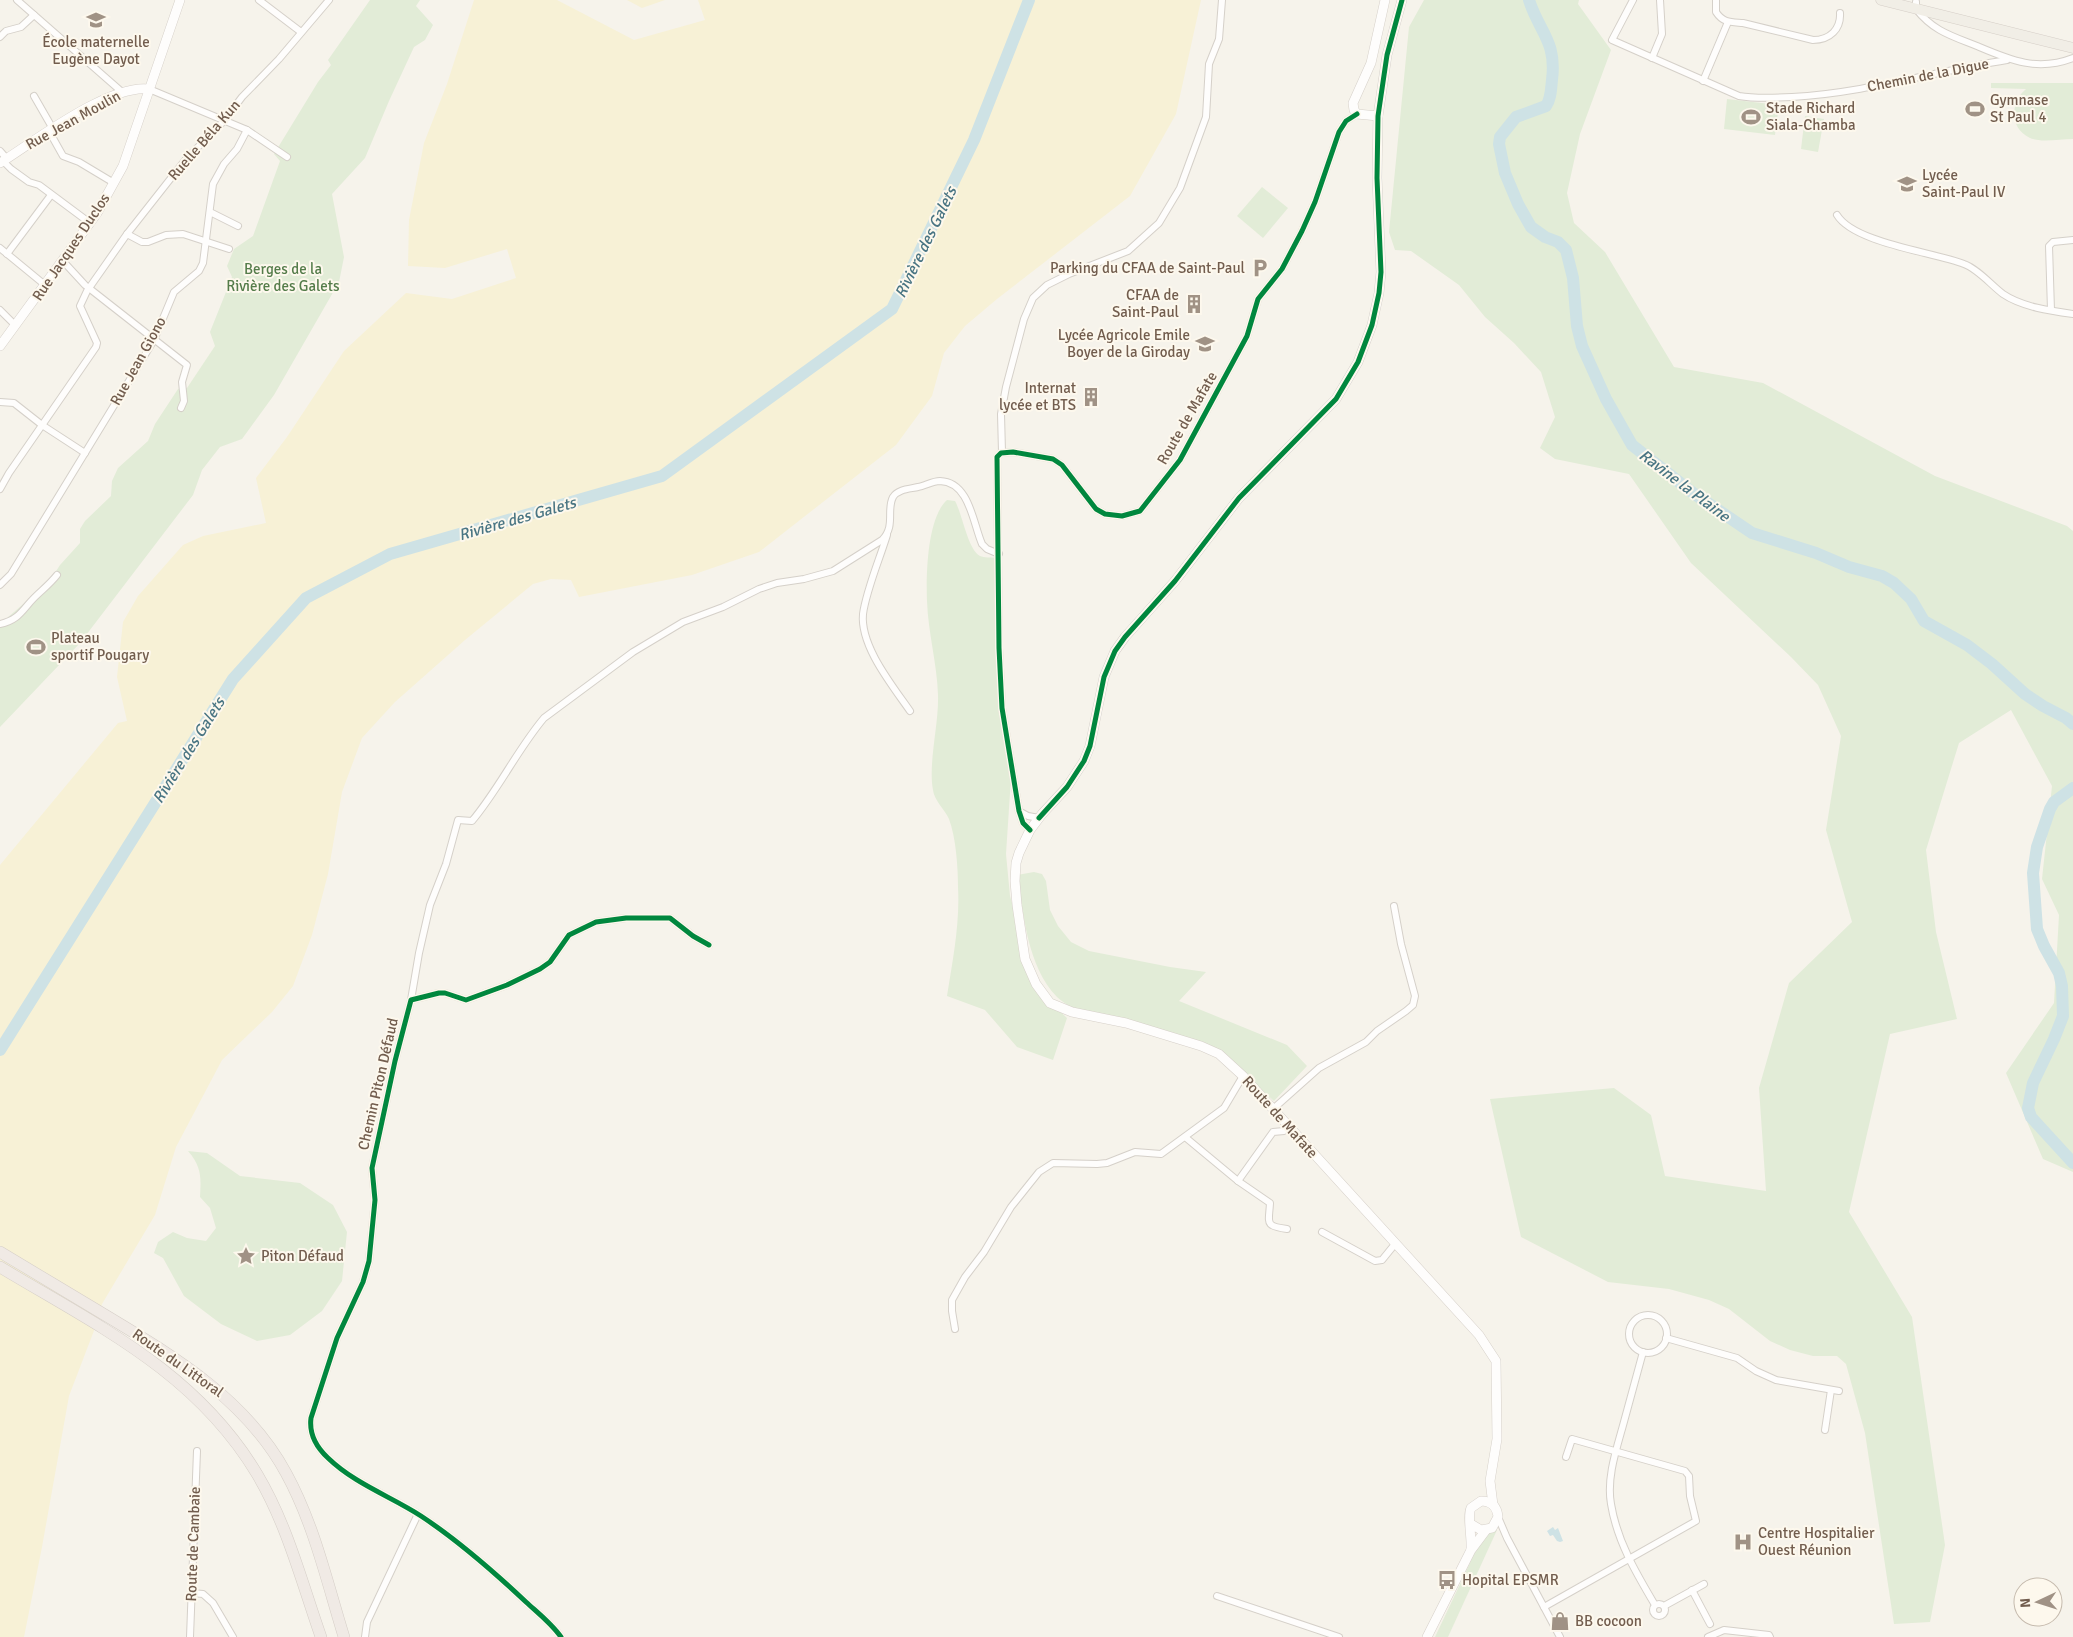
<svg xmlns="http://www.w3.org/2000/svg" width="2073" height="1637" viewBox="0 0 2073 1637" font-family="Signika,sans-serif">
<style>
.green{fill:#e2ecd7}
.sand{fill:#f7f1d6}
.water{fill:#cee2e5}
.lines{fill:none;stroke-linecap:round;stroke-linejoin:round}
.river{stroke:#cee2e5;stroke-width:12}
.street-casing{stroke:#d5d0c9;stroke-width:8}
.secondary-casing{stroke:#d6d0c9;stroke-width:10}
.primary-casing{stroke:#d5cec7;stroke-width:11}
.highway-casing{stroke:#d5cec7;stroke-width:12}
.street{stroke:#fefdfc;stroke-width:6}
.secondary{stroke:#fefdfc;stroke-width:9}
.primary{stroke:#f1eee6;stroke-width:10}
.highway{stroke:#f0eae5;stroke-width:11}
.cycleway-casing{stroke:#fdf8ed;stroke-width:8}
.cycleway{stroke:#00873e;stroke-width:5}
.labels{text-anchor:middle;stroke-width:4;stroke-linejoin:round;paint-order:stroke}
.poi-label{font-size:15px;fill:#725d4e;stroke:#fdf8ed;text-anchor:start}
.street-label{font-size:15px;fill:#725d4e;stroke:#fdf8ed}
.park-label{font-size:15px;fill:#547c4a;stroke:#fdf8ed}
.water-label{font-size:16px;font-style:italic;fill:#497583;stroke:#fdf8ed}
</style>
<rect width="100%" height="100%" fill="#f6f3eb"/>
<!-- green -->
<g class="green">
<path d="M370 0H420L416 6 433 25 425 40 414 47 389 101 365 158 332 194 344 257 339 282 274 395 242 439 220 447 202 470 193 495 80 643 0 727V624L49 582 60 565 80 543V529L85 521 111 496 112 481 118 468 148 441 155 424 178 389 187 388 215 346 210 332 232 277 227 266 234 249 253 236 280 161 274 154 318 82 331 65 328 60Z"/>
<path d="M1424 0H1579L1578 4 1611 50 1580 134 1567 193 1574 223 1605 252 1674 367 1763 383 1935 476 2067 526 2073 531V1172L2043 1159 2006 1073 2054 1003 2059 915 2042 879 2052 786 2011 710 1959 743 1926 850 1936 932 1957 1019 1890 1034 1849 1212 1912 1317 1945 1545 1930 1622 1894 1624 1865 1433 1846 1364 1837 1356H1813L1790 1350 1770 1341 1729 1309 1709 1300 1669 1289 1608 1282 1521 1237 1490 1099 1614 1088 1651 1115 1665 1176 1766 1191 1759 1088 1789 983 1852 922 1826 830 1841 736 1818 685 1791 657 1691 563 1629 474 1555 459 1540 448 1555 417 1541 372 1514 343 1485 317 1459 285 1411 251 1395 250 1389 232 1409 27Z"/>
<path d="M1991 83H2073V139C2060 139 2041 143 2030 138 2008 128 2011 101 2026 89L1991 88Z"/>
<path d="M1727 99 1779 105 1775 135 1724 129Z"/>
<path d="M1805 116 1824 119 1818 152 1801 149Z"/>
<path d="M1262 187 1288 208 1263 238 1237 216Z"/>
<path d="M947 500 955 501C962 513 968 550 980 556 984 558 991 557 996 558L998 698 1007 744 1011 778 1006 854 1010 896 1023 944 1032 969 1049 1001 1067 1018 1053 1060 1017 1047 985 1010 947 996C953 959 960 923 958 887 958 867 956 838 949 819 945 810 934 800 933 790 928 763 939 724 938 695 937 664 928 632 927 601 926 575 927 518 947 500Z"/>
<path d="M1034 872 1042 874 1046 881 1050 910 1058 926 1071 942 1089 951 1170 967 1206 972 1179 1001 1287 1045 1307 1066 1274 1101 1218 1050 1076 1010C1070 1006 1062 1002 1057 997 1027 966 1024 915 1017 875Z"/>
<path d="M188 1151 207 1153 240 1176 300 1183 333 1205 347 1232 342 1281 322 1311 290 1335 257 1341 221 1324 184 1296 163 1258 154 1253 158 1242 173 1232 187 1238 206 1241 216 1228 210 1208 200 1197C201 1178 202 1167 188 1151Z"/>
<path d="M1497 1530 1448 1637H1435L1479 1544 1488 1534Z"/>
</g>
<!-- sand -->
<g class="sand">
<path d="M474 0H557L634 40 705 20 698 0H1201L1176 114 1130 196 997 299 965 326 944 353 932 396 896 445 759 552 692 575 579 597 571 580 551 579 533 584 465 640 395 702 362 738 342 792 328 874 312 935 293 986 272 1012 222 1060 176 1147 155 1215 102 1304 95 1328 69 1396 42 1547 24 1637H0V865L118 723 127 721 117 677 123 622 138 596 183 545 203 536 266 523 256 478 287 437 344 351 406 293 452 299 516 278 507 249 445 268 408 266 409 220 424 143 447 84Z"/>
<path d="M627 0H665L642 8Z"/>
</g>
<!-- water -->
<path class="water" d="M1553 1527 1555 1530 1558 1528 1563 1541 1560 1542 1557 1541 1553 1535 1550 1536 1547 1531Z"/>
<g class="lines">
<!-- river -->
<g class="river">
<path d="M1529 0C1539 32 1557 41 1552 80 1551 89 1551 99 1546 106L1516 117 1500 137 1499 144 1505 173 1518 204 1531 227 1545 237 1558 242 1566 250 1573 278 1577 326 1582 346 1606 399 1632 445 1693 493 1752 533 1816 553 1849 567 1882 576 1894 583 1911 599 1924 621 1967 645 1992 664 2025 694 2043 706 2066 718 2073 724"/>
<path d="M2073 788 2054 802 2050 809 2037 847 2033 873 2037 929 2044 946 2059 973 2062 986 2063 1016 2054 1039 2033 1083 2028 1108 2031 1117 2073 1163"/>
<path d="M0 1050 233 679 306 598 390 554 662 476 892 309 974 140 1029 0"/>
</g>
<!-- street casing -->
<g class="street-casing">
<g id="street">
<path d="M17 0 122 92"/>
<path d="M259 0 301 32"/>
<path d="M1633 0 1612 40 1739 96C1756 99 1774 98 1792 97 1865 93 1936 71 2007 60"/>
<path d="M1716 0V12C1723 23 1731 22 1743 23L1813 40C1830 40 1841 29 1840 13"/>
<path d="M1916 2V9C1933 31 1952 36 1977 46 2010 60 2037 72 2073 58"/>
<path d="M0 37 6 31 21 27 34 15"/>
<path d="M1652 58 1662 34 1660 0"/>
<path d="M1703 81 1728 22"/>
<path d="M149 89 247 130 287 157"/>
<path d="M34 96 53 129"/>
<path d="M49 131 63 156 79 162 114 183"/>
<path d="M0 151 7 159"/>
<path d="M3 161 11 169 29 182 39 185 90 223"/>
<path d="M210 212 238 226"/>
<path d="M1837 215C1854 243 1933 252 1964 264 1978 269 1991 285 2003 294 2022 307 2051 311 2073 314"/>
<path d="M127 234 142 242H148L166 235 183 234 229 249"/>
<path d="M0 248 45 285"/>
<path d="M7 254 51 195"/>
<path d="M62 260 85 285 187 365 182 382 184 401 181 408"/>
<path d="M0 310 15 325"/>
<path d="M2051 310 2049 246 2053 242 2073 240"/>
<path d="M0 402 14 403 42 425 85 453"/>
<path d="M1002 452 1001 414 1006 387 1024 319 1033 298 1047 285 1069 274 1128 251 1159 223 1180 188 1206 117 1209 64 1219 39 1222 0"/>
<path d="M0 489 9 473 96 347 97 343 80 306 87 291 127 234 186 159 224 121 242 97 279 59 329 0"/>
<path d="M887 535C880 558 866 591 863 614 860 646 892 685 910 711"/>
<path d="M0 585 11 574 154 340 174 292 199 271 203 263 213 184 224 164 237 149 247 130"/>
<path d="M0 624C19 620 22 610 34 598 42 590 50 584 57 575"/>
<path d="M1019 811 1028 816 1039 818"/>
<path d="M1030 830 1023 823 1019 811 1002 708 999 648 997 457 1001 453 1013 452 1053 459 1062 465 1096 509 1105 514 1122 516 1140 511 1180 460 1247 336 1258 299 1282 269 1302 231 1315 202 1339 132 1346 121 1357 114"/>
<path d="M411 1000 419 953 430 905 446 864 458 820 472 821C499 789 517 750 544 718L633 652 683 622 723 607 759 589 777 583 804 579 833 571 882 540C896 526 886 510 893 497 898 489 910 489 918 487 925 486 932 481 940 481 970 482 973 524 982 544L987 549 999 554"/>
<path d="M1273 1109 1319 1068 1366 1042 1377 1031 1406 1011 1413 1005 1415 996 1401 944 1394 906"/>
<path d="M1185 1137 1238 1181 1270 1203C1269 1223 1264 1226 1287 1229"/>
<path d="M1238 1181 1273 1132 1284 1131 1289 1127"/>
<path d="M1322 1232 1375 1261 1382 1260 1395 1244"/>
<circle cx="1648" cy="1334" r="19"/>
<path d="M955 1329 952 1311V1300L965 1277 984 1252 1011 1207 1039 1172 1053 1163 1097 1164 1107 1163 1135 1152 1161 1154 1224 1108 1243 1076"/>
<path d="M1666 1338 1737 1358 1756 1371 1776 1380 1839 1391"/>
<path d="M1643 1352C1637 1374 1631 1396 1625 1418 1618 1445 1606 1476 1611 1504 1617 1541 1636 1573 1655 1605"/>
<path d="M1825 1430 1831 1390"/>
<path d="M1498 1517 1507 1538 1560 1637"/>
<path d="M1692 1590 1710 1624"/>
<path d="M192 1593 203 1594 213 1603 233 1637"/>
<path d="M1217 1596 1339 1637"/>
<circle cx="1659" cy="1610" r="6"/>
<path d="M1664 1606 1704 1584"/>
<path d="M1544 1607 1696 1521 1690 1496 1689 1476 1685 1471 1572 1439 1566 1457"/>
<path d="M190 1637 197 1451"/>
<path d="M365 1637 367 1622 418 1514"/>
<path d="M561 1637C552 1624 538 1613 526 1602 493 1571 459 1541 421 1516 390 1496 355 1484 328 1458 316 1447 309 1434 311 1418L337 1338 363 1282 369 1261 375 1200 372 1168 395 1061 411 1000 439 993H445L466 1000 507 985 540 969 550 962 569 935 596 922 626 918H670L693 936 709 945"/>
<path d="M1708 1637 1724 1630 1769 1635 1770 1637"/>
</g>
</g>
<!-- secondary casing -->
<g class="secondary-casing">
<g id="secondary">
<path d="M1402 0 1387 55 1378 116 1377 178 1381 272 1379 293 1372 325 1358 362 1336 399 1239 498 1175 581 1125 637 1115 651 1104 677 1090 746 1084 761 1067 787 1042 814 1030 830 1019 853 1016 863 1015 881 1017 905 1025 959 1036 984 1050 1003 1072 1012 1126 1023 1201 1046 1219 1054 1243 1076 1479 1335 1496 1361 1497 1439 1490 1481 1493 1505"/>
<path d="M1378 116 1357 114 1354 110 1353 103 1371 63 1385 0"/>
<path d="M0 163C35 141 109 84 149 89"/>
<path d="M0 346 97 213 123 166 180 0"/>
<path d="M1471 1524 1481 1530 1492 1528 1498 1517C1497 1507 1492 1501 1481 1501L1471 1508C1467 1516 1472 1537 1471 1549"/>
<path d="M1427 1637 1471 1550 1486 1530"/>
</g>
</g>
<!-- primary casing -->
<g class="primary-casing">
<path id="primary" d="M1881 0 2073 48"/>
</g>
<!-- highway casing -->
<g class="highway-casing">
<g id="highway">
<path d="M0 1252C37 1274 73 1296 110 1318 178 1359 247 1401 286 1473 314 1524 327 1582 344 1637"/>
<path d="M0 1267C98 1326 196 1372 257 1474 287 1524 302 1583 321 1637"/>
</g>
</g>
<!-- street -->
<use href="#street" class="street"/>
<!-- secondary -->
<use href="#secondary" class="secondary"/>
<!-- primary -->
<use href="#primary" class="primary"/>
<!-- highway -->
<use href="#highway" class="highway"/>
<!-- cycleway casing -->
<g class="cycleway-casing">
<g id="cycleway">
<path d="M1039 818 1067 787 1084 761 1090 746 1104 677 1115 651 1125 637 1175 581 1239 498 1336 399 1358 362 1372 325 1379 293 1381 272 1377 178 1378 116 1387 55 1402 0"/>
<path d="M1030 830 1023 823 1019 811 1002 708 999 648 997 457 1001 453 1013 452 1053 459 1062 465 1096 509 1105 514 1122 516 1140 511 1180 460 1247 336 1258 299 1282 269 1302 231 1315 202 1339 132 1346 121 1357 114"/>
<path d="M561 1637C552 1624 538 1613 526 1602 493 1571 459 1541 421 1516 390 1496 355 1484 328 1458 316 1447 309 1434 311 1418L337 1338 363 1282 369 1261 375 1200 372 1168 395 1061 411 1000 439 993H445L466 1000 507 985 540 969 550 962 569 935 596 922 626 918H670L693 936 709 945"/>
</g>
</g>
<!-- cycleway -->
<use href="#cycleway" class="cycleway"/>
</g>
<!-- icons -->
<defs>
<g id="school-bare" transform="scale(1.5)"><path d="M0-5L7-2L0 1L-7-2ZM-4 1L0 2.5L4 1V4Q0 6-4 4Z" fill="#a09285" stroke="#fdf8ed" stroke-width="2.5" paint-order="stroke"/></g>
<g id="stadium-bare" transform="scale(1.5)"><path d="M0-5a6.5 5 0 1 0 0 10a6.5 5 0 1 0 0-10ZM-3.5-1.8h7v3.6h-7Z" fill="#a09285" stroke="#fdf8ed" stroke-width="2.5" paint-order="stroke"/></g>
<g id="parking-bare" transform="scale(1.5)"><path d="M-3.5-5.5H1a3.5 3.5 0 0 1 0 7H-1V5.5H-3.5ZM-1-3.4V-.6H.8a1.4 1.4 0 0 0 0-2.8Z" fill="#a09285" stroke="#fdf8ed" stroke-width="2.5" paint-order="stroke"/></g>
<g id="building-bare" transform="scale(1.5)"><path d="M-4-6H4V6H1V3H-1V6H-4ZM-2.5-4.3h1.7v1.8h-1.7ZM.8-4.3h1.7v1.8H.8ZM-2.5-1h1.7V.8h-1.7ZM.8-1h1.7V.8H.8Z" fill="#a09285" stroke="#fdf8ed" stroke-width="2.5" paint-order="stroke"/></g>
<g id="sight-bare" transform="scale(1.5)"><path d="M0-6L1.8-2.2L6-1.7L2.9 1.2L3.7 5.4L0 3.3L-3.7 5.4L-2.9 1.2L-6-1.7L-1.8-2.2Z" fill="#a09285" stroke="#fdf8ed" stroke-width="2.5" paint-order="stroke"/></g>
<g id="hospital-bare" transform="scale(1.5)"><path d="M-5-5h3v3.5h4V-5h3V5h-3V1.5h-4V5h-3Z" fill="#a09285" stroke="#fdf8ed" stroke-width="2.5" paint-order="stroke"/></g>
<g id="bus-bare" transform="scale(1.5)"><path d="M-5-6H5V4H4V6H2V4H-2V6H-4V4H-5ZM-3.5-4V0h7V-4ZM-3.5 1.2v1.5H-2V1.2ZM2 1.2v1.5H3.5V1.2Z" fill="#a09285" stroke="#fdf8ed" stroke-width="2.5" paint-order="stroke"/></g>
<g id="shop-bare" transform="scale(1.5)"><path d="M-5-2.5h2.3a2.7 3.5 0 0 1 5.4 0H5L5.5 6h-11ZM-1.5-2.5h3a1.5 2.3 0 0 0-3 0Z" fill="#a09285" stroke="#fdf8ed" stroke-width="2.5" paint-order="stroke"/></g>
</defs>
<g fill-rule="evenodd">
<use href="#school-bare" x="96" y="20"/>
<use href="#stadium-bare" x="1975" y="109"/>
<use href="#stadium-bare" x="1751" y="117"/>
<use href="#school-bare" x="1907" y="184"/>
<use href="#parking-bare" x="1260" y="268"/>
<use href="#building-bare" x="1194" y="304"/>
<use href="#school-bare" x="1205" y="344"/>
<use href="#building-bare" x="1091" y="397"/>
<use href="#stadium-bare" x="36" y="647"/>
<use href="#sight-bare" x="246" y="1256"/>
<use href="#hospital-bare" x="1743" y="1542"/>
<use href="#bus-bare" x="1447" y="1580"/>
<use href="#shop-bare" x="1560" y="1621"/>
</g>
<g class="labels">
<!-- poi labels -->
<g class="poi-label">
<text x="96" y="47" text-anchor="middle">École maternelle<tspan x="96" dy="17">Eugène Dayot</tspan></text>
<text x="1990" y="105">Gymnase<tspan x="1990" dy="17">St Paul 4</tspan></text>
<text x="1766" y="113">Stade Richard<tspan x="1766" dy="17">Siala-Chamba</tspan></text>
<text x="1922" y="180">Lycée<tspan x="1922" dy="17">Saint-Paul IV</tspan></text>
<text x="1245" y="273" text-anchor="end">Parking du CFAA de Saint-Paul</text>
<text x="1179" y="300" text-anchor="end">CFAA de<tspan x="1179" dy="17">Saint-Paul</tspan></text>
<text x="1190" y="340" text-anchor="end">Lycée Agricole Emile<tspan x="1190" dy="17">Boyer de la Giroday</tspan></text>
<text x="1076" y="393" text-anchor="end">Internat<tspan x="1076" dy="17">lycée et BTS</tspan></text>
<text x="51" y="643">Plateau<tspan x="51" dy="17">sportif Pougary</tspan></text>
<text x="261" y="1261">Piton Défaud</text>
<text x="1758" y="1538">Centre Hospitalier<tspan x="1758" dy="17">Ouest Réunion</tspan></text>
<text x="1462" y="1585">Hopital EPSMR</text>
<text x="1575" y="1626">BB cocoon</text>
</g>
<!-- street labels -->
<g class="street-label">
<text transform="translate(1928 75) rotate(-11)" y="5">Chemin de la Digue</text>
<text transform="translate(73 120) rotate(-29)" y="5">Rue Jean Moulin</text>
<text transform="translate(204 140) rotate(-49)" y="5">Ruelle Béla Kun</text>
<text transform="translate(71 247) rotate(-56)" y="5">Rue Jacques Duclos</text>
<text transform="translate(138 361) rotate(-61)" y="5">Rue Jean Giono</text>
<text transform="translate(1187 418) rotate(-60)" y="5">Route de Mafate</text>
<text transform="translate(378 1084) rotate(-77)" y="5">Chemin Piton Défaud</text>
<text transform="translate(1280 1117) rotate(48)" y="5">Route de Mafate</text>
<text transform="translate(178 1363) rotate(35)" y="5">Route du Littoral</text>
<text transform="translate(193 1544) rotate(-88)" y="5">Route de Cambaie</text>
</g>
<!-- park labels -->
<g class="park-label">
<text x="283" y="274">Berges de la<tspan x="283" dy="17">Rivière des Galets</tspan></text>
</g>
<!-- water labels -->
<g class="water-label">
<text transform="translate(925 242) rotate(-64)" y="6">Rivière des Galets</text>
<text transform="translate(1685 485) rotate(37)" y="6">Ravine la Plaine</text>
<text transform="translate(517 518) rotate(-16)" y="6">Rivière des Galets</text>
<text transform="translate(188 750) rotate(-58)" y="6">Rivière des Galets</text>
</g>
</g>
<!-- north arrow -->
<g transform="translate(2038 1602) rotate(266)"><circle r="24" fill="#fdf8ed" stroke="#c5baad"/>
<path d="M0-4L9 19L0 12L-9 19Z" fill="#a09285"/>
<text y="-8" font-size="14" font-weight="bold" text-anchor="middle" fill="#725d4e">N</text>
</g>
</svg>
